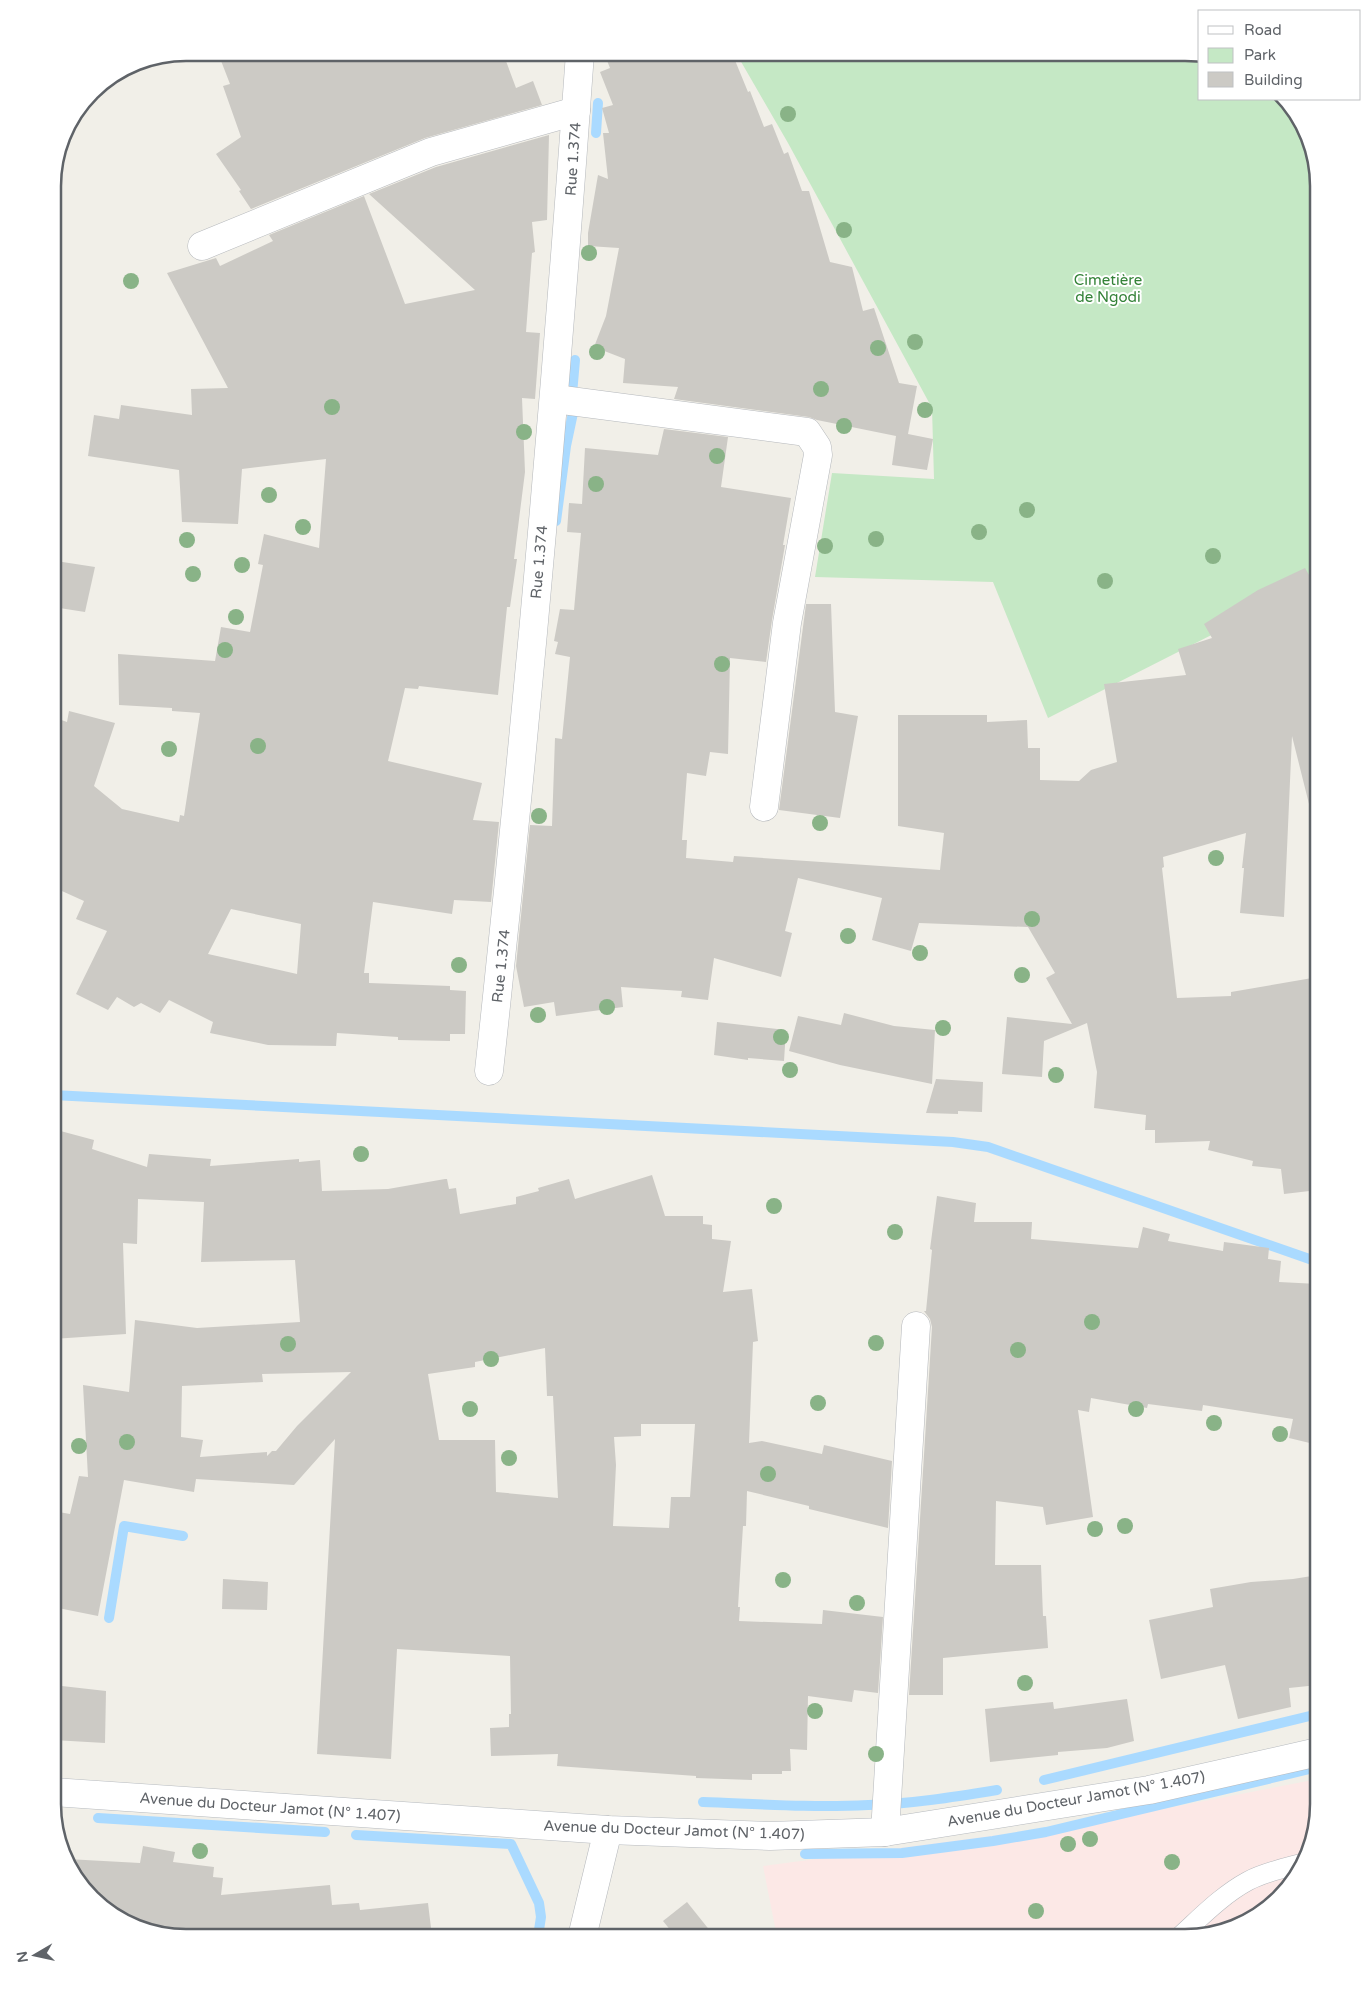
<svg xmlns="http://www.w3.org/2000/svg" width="1371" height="1990" viewBox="0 0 1371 1990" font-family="'Varela Round',sans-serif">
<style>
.medical{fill:#fce8e6}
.green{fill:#c5e8c5}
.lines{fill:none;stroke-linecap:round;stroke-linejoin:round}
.stream{stroke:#aadaff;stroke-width:10}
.building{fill:#cccac5;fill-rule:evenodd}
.lane-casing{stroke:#b5b8bc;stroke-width:20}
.street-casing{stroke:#b5b8bc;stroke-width:29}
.secondary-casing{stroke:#b6babf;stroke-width:29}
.lane{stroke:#fff;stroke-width:19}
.street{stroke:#fff;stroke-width:28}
.secondary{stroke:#fff;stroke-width:28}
.tree{fill:#89b387}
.labels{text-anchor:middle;stroke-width:4;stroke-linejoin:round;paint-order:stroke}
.street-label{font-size:15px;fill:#5f6368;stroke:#fff}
.park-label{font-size:15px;fill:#348238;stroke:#fff}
.rim{fill:none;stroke:#5f6368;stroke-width:2.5}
</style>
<rect width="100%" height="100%" fill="#f1efe8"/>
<!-- medical -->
<path class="medical" d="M1318 1779V1804L1300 1871 1251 1920 1185 1937H777L763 1866 1090 1823Z"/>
<!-- green -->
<path class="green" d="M736 53H1193L1200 55V99H1281L1301 120 1318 186V581L1048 718 993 582 815 577 832 473 934 479 932 408 788 143Z"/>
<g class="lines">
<!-- stream -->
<g class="stream">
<path d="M596 133 598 103"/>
<path d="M53 328 57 326"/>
<path d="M572 394 575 360"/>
<path d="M556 521 566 446 573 413"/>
<path d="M53 1095 953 1142 988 1147 1318 1262"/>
<path d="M109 1618 124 1526 183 1536"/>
<path d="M1044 1780 1318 1714"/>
<path d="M703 1802C758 1804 813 1808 868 1805 911 1804 954 1797 997 1790"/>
<path d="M98 1818 325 1832"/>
<path d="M356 1835 511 1844 539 1903 541 1917 539 1930"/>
<path d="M805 1854 902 1853 993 1841 1046 1832 1318 1767"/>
</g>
</g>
<!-- building -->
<g class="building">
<path d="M218 53H503L516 88 533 81 542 105 425 138 251 209 239 191 241 190 216 154 241 137 223 86 230 84Z"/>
<path d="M604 53H732L748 92 750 91 764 127 772 124 784 154 788 152 802 191H809L830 262 852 267 863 311 874 308 899 383 917 386 908 434 933 439 927 470 892 465 896 436 817 420 809 417 674 399 678 387 623 383 625 359 594 347 606 316 619 248 588 246V233L598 175 608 179 603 133H609L602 108 613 105 600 72 610 68Z"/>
<path d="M549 135 547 220 532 222 535 252 532 253 526 332 540 333 535 399 522 398 525 472 514 559H517L510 607H507L498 695 419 686 418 689 405 688 388 761 482 783 473 820 499 822 491 902 454 900 452 914 373 902 364 973H369V983L450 986V990L466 991 465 1034H450V1041L398 1040V1037L337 1033 336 1046 268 1045 210 1033 213 1022 169 1000 160 1013 141 1003 134 1007 117 997 108 1010 76 994 107 931 76 919 84 901 53 887V717L67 722 69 711 115 723 94 786 122 809 179 822 180 815 184 816 200 713 172 711V708L119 705 118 654 215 661 221 627 250 632 263 565 258 564 264 534 319 548 326 459 242 469 238 524 182 522 179 470 88 456 94 415 119 419 121 405 192 415 191 389 228 388 167 273 216 258 220 266 273 241 269 235 364 196 405 304 475 290 369 194 436 167ZM231 909 301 924 297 974 208 954Z"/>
<path d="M664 429 728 437 721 487 791 498 783 545H785L772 620 766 662 730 658 728 754 710 752 706 776 687 773 682 840H687L686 858 733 862 734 856 940 870 944 833 898 826V715H987V722L1027 720 1028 748H1040V780L1079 781 1091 770 1117 762 1104 684 1186 675 1178 649 1212 638 1204 624 1258 590 1305 568 1309 575 1318 572V803L1309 804 1292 736 1284 917 1240 913 1244 868H1242L1246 833 1163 857 1164 867 1162 868 1177 998 1231 996V992L1318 977V1190L1284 1194 1281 1169 1252 1166 1253 1161 1208 1150 1210 1141 1155 1143V1130H1145L1146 1115 1094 1108 1097 1072 1087 1023 1044 1041 1042 1077 1002 1074 1007 1017 1072 1024 1046 978 1055 973 1028 927 919 923 911 951 872 940 882 898 798 878 785 931 792 933 781 977 714 958 708 1000 681 997 682 991 621 987 623 1007 556 1016 554 1002 524 1007 516 966 530 825 552 826 555 738 562 739 570 657 555 654 558 642 554 641 560 609 574 610 581 533 567 532 569 503 582 504 585 448 658 455Z"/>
<path d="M56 561 95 567 85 612 53 607V580Z"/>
<path d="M806 604H831L835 712 858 716 840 818 779 810Z"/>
<path d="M844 1013 894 1026 935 1030 932 1084 840 1065 789 1051 798 1016 841 1025Z"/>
<path d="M717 1022 786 1030 784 1061 748 1058V1060L714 1055Z"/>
<path d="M936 1079 983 1082 982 1112 958 1111V1114L926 1113Z"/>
<path d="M53 1129 94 1140 92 1149 147 1167 149 1154 211 1159 210 1166 299 1159V1162L320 1160 322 1191 388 1189 445 1179H447L449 1189 456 1188 460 1214 516 1204V1197L539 1191 538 1188 569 1179 575 1199 652 1175 665 1216H703V1224L712 1225V1239L731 1241 723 1292 752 1289 758 1341 753 1342 749 1443 762 1441 822 1454 824 1445 892 1461 888 1528 809 1509V1506L747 1491 746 1526H743L738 1607H740L739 1621 822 1624 823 1610 883 1617 878 1693 854 1690 852 1702 808 1696 807 1750 790 1749 791 1771H782V1774H752V1780L696 1778V1776L557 1766 558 1754 491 1756 490 1728 509 1727V1714H511L510 1656 397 1649 391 1759 317 1754 335 1439 294 1485 196 1479 194 1492 124 1480 98 1616 53 1607V1511L70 1514 79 1476 88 1477 83 1385 129 1392 135 1320 197 1328 300 1322 295 1260 201 1262 204 1202 138 1199 137 1244 123 1243 126 1334 53 1339ZM545 1348 547 1396H553L558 1498 496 1492 495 1440H439L428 1374 475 1367V1362ZM351 1372 297 1426 276 1451H272L267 1456V1452L200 1457 203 1440 181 1437 182 1386 263 1382 262 1374ZM641 1424H695L690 1497H671L669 1528 613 1526 616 1465 614 1437 641 1436Z"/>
<path d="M937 1196 976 1203 974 1222H1032L1031 1239 1138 1248 1143 1227 1170 1234 1168 1241 1223 1251 1224 1242 1269 1248 1268 1259 1281 1261 1279 1282 1318 1284V1445L1289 1438 1293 1419 1203 1405 1202 1411 1148 1404 1147 1408 1091 1398 1089 1412 1078 1410 1093 1517 1046 1525 1043 1507 996 1501 995 1565H1041L1043 1616H1046L1048 1648 943 1658V1695H909L932 1327 930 1319 924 1311H926L932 1250 930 1249Z"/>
<path d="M1318 1575V1685L1289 1688 1291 1707 1238 1719 1225 1665 1161 1679 1149 1620 1213 1607 1210 1589 1251 1582 1293 1579Z"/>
<path d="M223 1579 268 1582 267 1610 222 1609Z"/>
<path d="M53 1685 106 1691 105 1743 53 1740Z"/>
<path d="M1127 1699 1134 1741 1107 1748 1058 1752V1755L990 1762 985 1709 1053 1702 1054 1709Z"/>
<path d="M143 1846 175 1852 173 1862 214 1867 213 1877 223 1878 221 1895 330 1885 332 1905 359 1903 360 1910 428 1903 431 1928 422 1937H186L158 1928 157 1931 119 1919 70 1870 67 1859 140 1863Z"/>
<path d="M687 1902 715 1937H676L663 1921Z"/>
</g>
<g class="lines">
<!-- lane casing -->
<g class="lane-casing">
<path id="lane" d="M1179 1937C1200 1918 1222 1895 1248 1881 1265 1872 1284 1868 1303 1863"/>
</g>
<!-- street casing -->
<g class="street-casing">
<g id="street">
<path d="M202 246 431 152 576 111"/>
<path d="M555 399 807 432 817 447 818 455 787 623 764 807"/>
<path d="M489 1071C526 732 556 393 580 53"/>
<path d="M885 1832 916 1326"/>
<path d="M582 1937 608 1830"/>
</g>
</g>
<!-- secondary casing -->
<g class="secondary-casing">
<path id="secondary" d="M53 1792 608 1830 770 1836 885 1832 1149 1790 1318 1752"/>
</g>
<!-- lane -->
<use href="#lane" class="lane"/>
<!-- street -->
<use href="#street" class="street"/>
<!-- secondary -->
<use href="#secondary" class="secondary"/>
</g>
<!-- trees -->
<g class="tree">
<circle cx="788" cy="114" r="8"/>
<circle cx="844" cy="230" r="8"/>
<circle cx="589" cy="253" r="8"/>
<circle cx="131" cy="281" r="8"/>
<circle cx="915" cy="342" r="8"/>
<circle cx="878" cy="348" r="8"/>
<circle cx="597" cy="352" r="8"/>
<circle cx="821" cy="389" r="8"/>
<circle cx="332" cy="407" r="8"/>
<circle cx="925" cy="410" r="8"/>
<circle cx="844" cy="426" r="8"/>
<circle cx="524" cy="432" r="8"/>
<circle cx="717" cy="456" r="8"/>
<circle cx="596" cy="484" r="8"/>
<circle cx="269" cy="495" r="8"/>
<circle cx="1027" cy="510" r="8"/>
<circle cx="303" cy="527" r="8"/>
<circle cx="979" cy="532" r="8"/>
<circle cx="876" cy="539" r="8"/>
<circle cx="187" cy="540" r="8"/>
<circle cx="825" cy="546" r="8"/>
<circle cx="1213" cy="556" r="8"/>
<circle cx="242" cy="565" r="8"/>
<circle cx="193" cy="574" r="8"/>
<circle cx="1105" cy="581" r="8"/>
<circle cx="236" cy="617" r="8"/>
<circle cx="225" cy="650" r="8"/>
<circle cx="722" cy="664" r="8"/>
<circle cx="258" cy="746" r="8"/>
<circle cx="169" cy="749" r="8"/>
<circle cx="539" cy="816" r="8"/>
<circle cx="820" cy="823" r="8"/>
<circle cx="1216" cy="858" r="8"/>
<circle cx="1032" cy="919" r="8"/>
<circle cx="848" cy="936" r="8"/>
<circle cx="920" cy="953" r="8"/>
<circle cx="459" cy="965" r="8"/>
<circle cx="1022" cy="975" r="8"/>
<circle cx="607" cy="1007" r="8"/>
<circle cx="538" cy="1015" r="8"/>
<circle cx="943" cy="1028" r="8"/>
<circle cx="781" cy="1037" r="8"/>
<circle cx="790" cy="1070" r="8"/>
<circle cx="1056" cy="1075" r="8"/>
<circle cx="361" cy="1154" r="8"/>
<circle cx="774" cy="1206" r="8"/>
<circle cx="895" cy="1232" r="8"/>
<circle cx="1092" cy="1322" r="8"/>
<circle cx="876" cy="1343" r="8"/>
<circle cx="288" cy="1344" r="8"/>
<circle cx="1018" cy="1350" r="8"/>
<circle cx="491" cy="1359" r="8"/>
<circle cx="818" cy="1403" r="8"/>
<circle cx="470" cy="1409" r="8"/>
<circle cx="1136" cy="1409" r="8"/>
<circle cx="1214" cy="1423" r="8"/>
<circle cx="1280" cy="1434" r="8"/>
<circle cx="127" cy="1442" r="8"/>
<circle cx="79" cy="1446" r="8"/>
<circle cx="509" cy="1458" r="8"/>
<circle cx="768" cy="1474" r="8"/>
<circle cx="1125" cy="1526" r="8"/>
<circle cx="1095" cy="1529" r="8"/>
<circle cx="783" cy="1580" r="8"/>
<circle cx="857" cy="1603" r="8"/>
<circle cx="1025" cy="1683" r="8"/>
<circle cx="815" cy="1711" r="8"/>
<circle cx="876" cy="1754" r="8"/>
<circle cx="1090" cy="1839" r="8"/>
<circle cx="1068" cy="1844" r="8"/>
<circle cx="200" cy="1851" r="8"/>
<circle cx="1172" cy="1862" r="8"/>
<circle cx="1036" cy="1911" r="8"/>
</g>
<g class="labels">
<!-- street labels -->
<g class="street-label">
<text transform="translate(573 159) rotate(-86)" y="5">Rue 1.374</text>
<text transform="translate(539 562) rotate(-85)" y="5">Rue 1.374</text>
<text transform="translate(501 966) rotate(-84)" y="5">Rue 1.374</text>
<text transform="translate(1076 1799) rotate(-10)" y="5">Avenue du Docteur Jamot (N° 1.407)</text>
<text transform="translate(270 1807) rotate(4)" y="5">Avenue du Docteur Jamot (N° 1.407)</text>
<text transform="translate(674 1830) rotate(2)" y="5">Avenue du Docteur Jamot (N° 1.407)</text>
</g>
<!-- park labels -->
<g class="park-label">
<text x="1108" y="285">Cimetière<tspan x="1108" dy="17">de Ngodi</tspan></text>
</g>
</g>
<!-- crop -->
<path d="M0 0H1371V1990H0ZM186 61H1185A125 125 0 0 1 1310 186V1804A125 125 0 0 1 1185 1929H186A125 125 0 0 1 61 1804V186A125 125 0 0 1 186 61Z" fill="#fff" fill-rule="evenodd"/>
<path class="rim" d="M186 61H1185A125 125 0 0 1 1310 186V1804A125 125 0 0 1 1185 1929H186A125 125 0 0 1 61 1804V186A125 125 0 0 1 186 61Z"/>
<!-- legend -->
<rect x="1198" y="10" width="162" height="90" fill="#ffffff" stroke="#bfc1c3"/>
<rect x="1208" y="26" width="25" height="8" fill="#ffffff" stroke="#bfc1c3"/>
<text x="1244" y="35" font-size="15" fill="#5f6368">Road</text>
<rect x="1208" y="48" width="25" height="15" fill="#c5e8c5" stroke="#bfc1c3"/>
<text x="1244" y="60" font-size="15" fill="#5f6368">Park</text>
<rect x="1208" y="72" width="25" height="15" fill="#cccac5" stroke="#bfc1c3"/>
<text x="1244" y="85" font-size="15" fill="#5f6368">Building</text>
<!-- north arrow -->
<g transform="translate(35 1955) rotate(261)" stroke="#ffffff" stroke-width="4" paint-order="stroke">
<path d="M0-4L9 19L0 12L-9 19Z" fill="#5f6368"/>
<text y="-8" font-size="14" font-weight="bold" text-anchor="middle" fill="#5f6368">N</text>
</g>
</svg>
